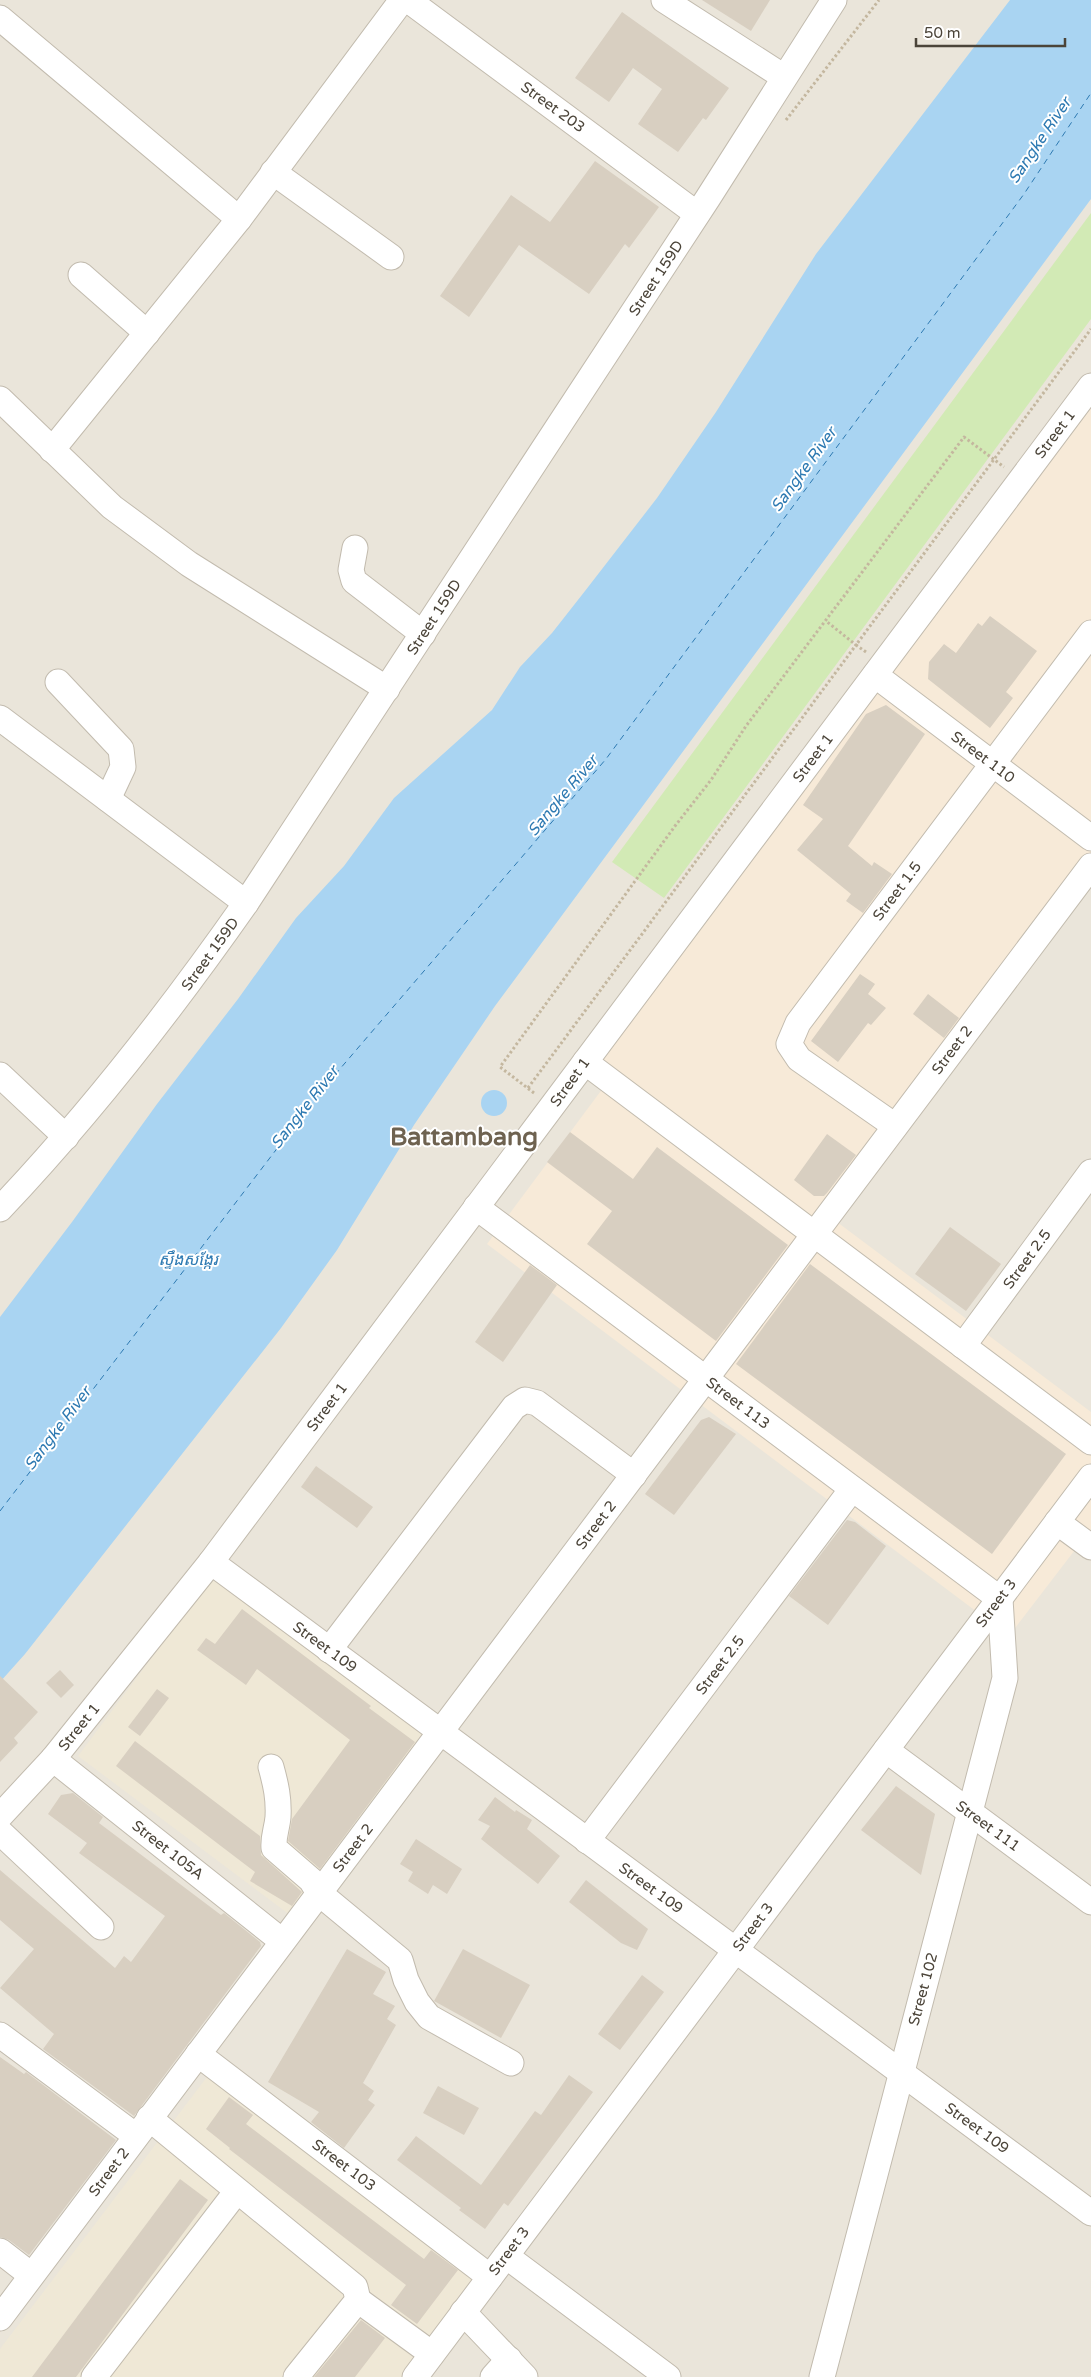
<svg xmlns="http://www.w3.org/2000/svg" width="1091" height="2377" viewBox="0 0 1091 2377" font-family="'Varela Round','Noto Sans Khmer',sans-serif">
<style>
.residential{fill:#eae5da}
.commercial{fill:#f7ead8}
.education{fill:#efe8d6}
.green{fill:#d2eab5}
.water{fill:#a9d4f2}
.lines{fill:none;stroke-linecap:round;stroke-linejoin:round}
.ferry{stroke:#2e7ab2;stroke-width:1;stroke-dasharray:6 5;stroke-linecap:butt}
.building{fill:#d8cfc1}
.minor-casing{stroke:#c2bbae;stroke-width:27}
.path{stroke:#c4b79f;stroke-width:3;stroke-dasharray:2.5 2.5;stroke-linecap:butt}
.minor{stroke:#fff;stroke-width:25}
.labels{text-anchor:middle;stroke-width:4;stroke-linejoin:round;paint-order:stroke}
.street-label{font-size:15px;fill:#4b4439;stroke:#fff}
.water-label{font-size:16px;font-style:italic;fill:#2e7ab2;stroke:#fff}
.town-label{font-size:25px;font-weight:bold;fill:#6e6250;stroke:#fff}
</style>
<rect width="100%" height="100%" fill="#f6f3ec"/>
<!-- residential -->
<rect class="residential" x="0" y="0" width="1091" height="2377"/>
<!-- commercial -->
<path class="commercial" d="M1091 386V867L829 1216 1091 1412V1529L1009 1636 487 1244 609 1080 585 1062Z"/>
<!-- education -->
<g class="education">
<path d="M214 1575 430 1737 294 1918 78 1756Z"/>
<path d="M210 2073 479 2277 403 2377H0V2349Z"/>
</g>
<!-- green -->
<path class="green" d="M1091 213V319L664 898 612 862Z"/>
<!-- water -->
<g class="water">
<path d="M1010 0H1091V199L495 1006 414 1125 337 1250 281 1328 25 1654 0 1682V1317L72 1222 157 1104 238 999 296 918 344 866 394 798 492 710 520 667 552 633 585 591 657 498 716 412 816 254Z"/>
<circle cx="494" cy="1103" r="13"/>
</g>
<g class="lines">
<!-- ferry -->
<path class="ferry" d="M0 1511 321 1091 606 759 1024 194 1091 93"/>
</g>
<!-- building -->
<g class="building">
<path d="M702 0H770L751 31Z"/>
<path d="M622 12 729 88 706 120 703 118 678 152 638 124 662 89 633 68 609 102 575 78Z"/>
<path d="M595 161 659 207 629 248 625 244 589 294 519 245 469 317 440 296 511 195 550 222Z"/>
<path d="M990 616 1037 651 1006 692 1013 698 990 728 928 679 929 662 944 644 956 653 978 623 982 626Z"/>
<path d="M886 705 925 734 848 846 872 866 874 862 892 874 863 913 846 901 851 894 797 850 823 819 803 805 866 714Z"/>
<path d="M860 974 875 984 868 994 886 1008 871 1025 868 1023 838 1062 811 1041Z"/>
<path d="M928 994 959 1018 944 1038 913 1014Z"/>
<path d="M570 1132 633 1179 657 1147 788 1245 716 1341 587 1244 612 1211 547 1162Z"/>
<path d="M827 1134 856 1155 827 1193 824 1196H814L794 1180Z"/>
<path d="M950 1227 1001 1264 966 1311 915 1274Z"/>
<path d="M810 1264 1066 1454 992 1554 736 1364Z"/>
<path d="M530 1265 557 1285 503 1362 475 1342Z"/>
<path d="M709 1417 736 1434 674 1515 645 1494 701 1420Z"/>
<path d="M316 1466 373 1507 357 1528 301 1487Z"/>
<path d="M847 1520 855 1522 886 1546 828 1625 789 1596Z"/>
<path d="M242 1609 371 1706 369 1708 415 1742 320 1869 288 1841 292 1819 350 1740 257 1669 246 1685 197 1650 206 1638 215 1644Z"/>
<path d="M60 1670 74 1685 61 1698 46 1683Z"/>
<path d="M0 1676 38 1712 14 1738 18 1743 0 1762Z"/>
<path d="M157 1689 169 1698 140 1736 128 1727Z"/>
<path d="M135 1741 260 1836 261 1855 302 1892 292 1906 250 1881 255 1872 116 1766Z"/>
<path d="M896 1786 935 1814 921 1875 861 1830Z"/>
<path d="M73 1793 103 1817 99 1823 221 1915 224 1913 260 1942 261 1946 134 2116 43 2049 54 2034 0 1988 34 1949 0 1920V1870L115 1968 124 1956 131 1962 165 1916 79 1853 87 1843 48 1814 61 1795Z"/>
<path d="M495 1797 515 1812 516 1810 532 1820 527 1829 560 1856 538 1884 481 1839 490 1826 478 1820Z"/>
<path d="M416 1839 462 1869 447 1894 433 1885 428 1894 408 1881 413 1872 400 1864Z"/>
<path d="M586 1880 648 1929 637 1950 621 1943 569 1902Z"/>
<path d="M347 1949 386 1972 373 1994 395 2006 387 2019 396 2025 363 2083 374 2091 368 2100 375 2105 344 2148 311 2122 319 2112 268 2082Z"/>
<path d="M463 1949 530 1985 501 2038 434 2001Z"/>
<path d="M642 1975 664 1992 620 2050 598 2034Z"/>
<path d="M0 2057 24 2074 26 2072 116 2140 29 2255 9 2240 0 2237Z"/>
<path d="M569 2075 593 2092 508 2206 504 2203 485 2229 459 2210 461 2208 397 2160 416 2136 481 2185 535 2111 541 2115Z"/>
<path d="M438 2086 479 2108 464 2135 423 2113Z"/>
<path d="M229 2097 253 2115 246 2124 424 2259 431 2250 458 2270 417 2324 391 2305 406 2285 229 2149 230 2148 206 2129Z"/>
<path d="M180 2179 208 2200 76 2377H32Z"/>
<path d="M361 2320 385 2338 355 2377H314Z"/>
</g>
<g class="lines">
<!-- minor casing -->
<g class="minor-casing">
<g id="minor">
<path d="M408 0 697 214"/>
<path d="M664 0 784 77"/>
<path d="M0 18 239 219"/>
<path d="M273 172 391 257"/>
<path d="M81 275 147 333"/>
<path d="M0 399 112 507 189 564 387 689"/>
<path d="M52 450 239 219 402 0"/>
<path d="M355 548 351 570 354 581 423 634"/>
<path d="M875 675 1091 838"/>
<path d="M58 682 121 749 123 767 108 799"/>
<path d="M0 718 246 903"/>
<path d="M585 1062 1091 1442"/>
<path d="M0 1075 66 1137"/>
<path d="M895 1126 799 1059 789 1044 798 1023 1091 633"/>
<path d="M476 1207 1000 1599 1005 1678 822 2377"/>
<path d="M0 1209C90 1114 171 1010 246 903L708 198 834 0"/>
<path d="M963 1346 1091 1172"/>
<path d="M1057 1522 1091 1547"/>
<path d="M211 1562 1091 2213"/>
<path d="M329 1650 514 1407 525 1400 537 1403 634 1475"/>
<path d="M886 1750 1091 1902"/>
<path d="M53 1759 282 1941"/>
<path d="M271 1767C276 1785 279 1799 278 1817 277 1829 273 1836 274 1848L311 1880 319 1893 400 1960 406 1980 417 2002 429 2017 511 2063"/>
<path d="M0 1816 53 1759 211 1562 1091 386"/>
<path d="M0 1832 101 1927"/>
<path d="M587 1841 852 1489"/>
<path d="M0 2035 136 2136"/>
<path d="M198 2054 490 2277"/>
<path d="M149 2118 355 2287 358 2300 296 2377"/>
<path d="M0 2251 31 2275"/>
<path d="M506 2256 668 2377"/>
<path d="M358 2300 432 2354"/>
<path d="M463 2312 525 2377"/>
<path d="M0 2318 1091 866"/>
<path d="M94 2377 237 2191"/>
<path d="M415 2377 1091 1477"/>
<path d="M493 2377 509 2359"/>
</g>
</g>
<!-- path -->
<g class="path">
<path d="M786 120 879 0"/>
<path d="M866 652 856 645 1091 329"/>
<path d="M528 1088 856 645 826 621"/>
<path d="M534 1093 500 1067 675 826 711 780 746 726 964 437 1004 467"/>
</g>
<!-- minor -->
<use href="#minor" class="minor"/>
</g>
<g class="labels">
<!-- street labels -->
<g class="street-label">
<text transform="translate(553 107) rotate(36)" y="5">Street 203</text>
<text transform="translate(656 278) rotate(-57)" y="5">Street 159D</text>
<text transform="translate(1055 434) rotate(-53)" y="5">Street 1</text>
<text transform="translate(434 617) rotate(-57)" y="5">Street 159D</text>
<text transform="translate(983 757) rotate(37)" y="5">Street 110</text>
<text transform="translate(813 758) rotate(-53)" y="5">Street 1</text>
<text transform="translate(897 891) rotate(-53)" y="5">Street 1.5</text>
<text transform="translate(210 954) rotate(-54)" y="5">Street 159D</text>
<text transform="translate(952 1050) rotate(-53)" y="5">Street 2</text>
<text transform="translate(570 1082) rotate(-54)" y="5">Street 1</text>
<text transform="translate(1027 1259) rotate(-54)" y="5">Street 2.5</text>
<text transform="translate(738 1403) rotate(37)" y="5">Street 113</text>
<text transform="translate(327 1407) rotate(-53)" y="5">Street 1</text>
<text transform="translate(596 1525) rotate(-53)" y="5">Street 2</text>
<text transform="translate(996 1603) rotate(-53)" y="5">Street 3</text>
<text transform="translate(325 1647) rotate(36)" y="5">Street 109</text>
<text transform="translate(720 1665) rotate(-53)" y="5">Street 2.5</text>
<text transform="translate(79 1727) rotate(-51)" y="5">Street 1</text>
<text transform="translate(988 1826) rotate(36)" y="5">Street 111</text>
<text transform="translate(353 1848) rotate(-53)" y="5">Street 2</text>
<text transform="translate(168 1850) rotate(38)" y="5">Street 105A</text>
<text transform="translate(651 1888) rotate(36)" y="5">Street 109</text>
<text transform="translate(753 1927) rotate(-53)" y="5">Street 3</text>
<text transform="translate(923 1989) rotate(-75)" y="5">Street 102</text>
<text transform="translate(977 2128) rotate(36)" y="5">Street 109</text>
<text transform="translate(344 2165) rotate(37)" y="5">Street 103</text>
<text transform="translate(109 2172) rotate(-53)" y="5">Street 2</text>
<text transform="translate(509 2251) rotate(-53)" y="5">Street 3</text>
</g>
<!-- water labels -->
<g class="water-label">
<text transform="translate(1039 140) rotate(-56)" y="6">Sangke River</text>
<text transform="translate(803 469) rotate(-54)" y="6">Sangke River</text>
<text transform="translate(562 795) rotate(-50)" y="6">Sangke River</text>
<text transform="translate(304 1107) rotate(-52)" y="6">Sangke River</text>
<text x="188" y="1265">ស្ទឹងសង្កែរ</text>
<text transform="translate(57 1428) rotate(-53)" y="6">Sangke River</text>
</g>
<!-- town labels -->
<g class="town-label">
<text x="464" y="1145">Battambang</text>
</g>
</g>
<!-- scale -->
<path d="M916 38v8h149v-8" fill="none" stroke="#4b4439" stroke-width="2.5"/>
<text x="924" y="38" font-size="15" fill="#4b4439" stroke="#ffffff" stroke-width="4" paint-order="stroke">50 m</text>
</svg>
